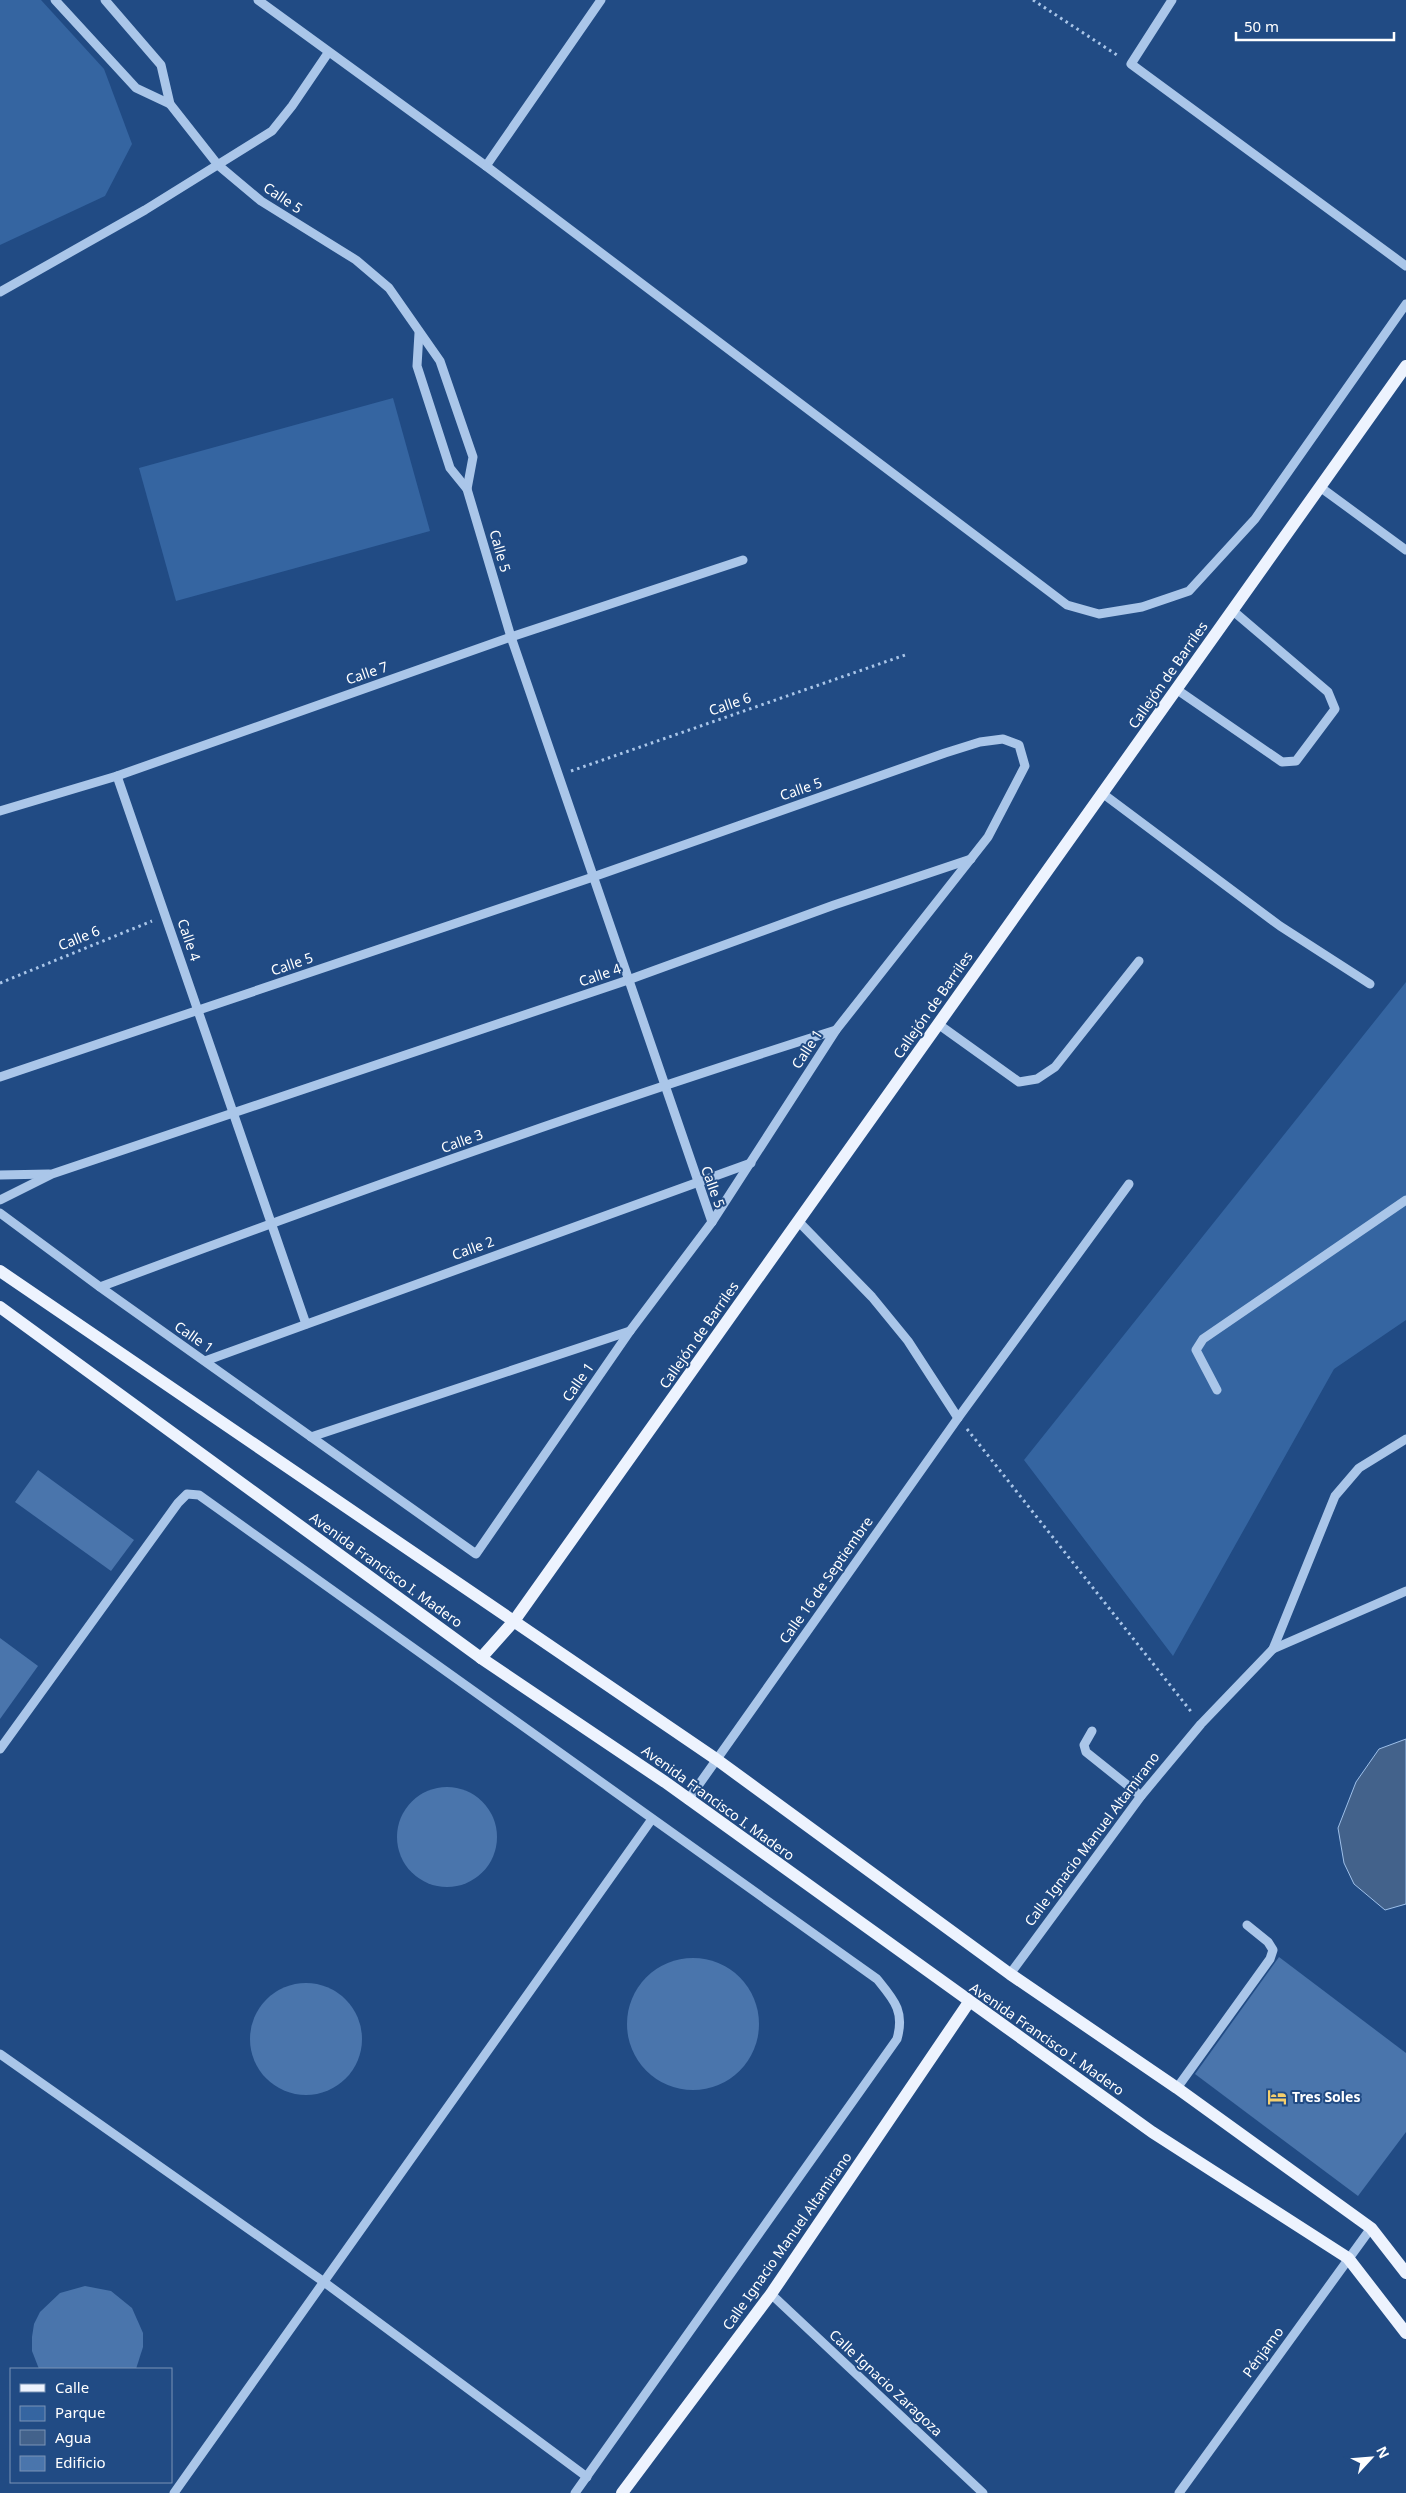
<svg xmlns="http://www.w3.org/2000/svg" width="1406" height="2493" viewBox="0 0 1406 2493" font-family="'Noto Sans',sans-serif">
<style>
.green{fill:#3565a1}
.water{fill:#43628b;stroke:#9ec0ea}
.building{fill:#4a75ac}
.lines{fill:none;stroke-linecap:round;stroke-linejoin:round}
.path{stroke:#aac6e9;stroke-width:3;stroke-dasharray:2.5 4;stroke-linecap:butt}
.minor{stroke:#aac6e9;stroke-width:9}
.major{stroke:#edf3fe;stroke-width:12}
.labels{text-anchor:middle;stroke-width:4;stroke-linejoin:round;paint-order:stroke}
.street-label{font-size:14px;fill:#fff;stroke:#214b84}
.poi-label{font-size:14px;font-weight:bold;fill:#fff;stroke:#214b84;text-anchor:start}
</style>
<rect width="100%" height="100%" fill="#214b84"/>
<!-- green -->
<g class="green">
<path d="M0 0H41L104 69 132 144 105 196 0 245Z"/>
<path d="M393 398 430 531 176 601 139 468Z"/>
<path d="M1406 982V1320L1334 1369 1173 1656 1024 1460Z"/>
</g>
<!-- water -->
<path class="water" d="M1406 1739V1904L1385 1910 1354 1884 1344 1863 1338 1828 1356 1782 1379 1749Z"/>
<!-- building -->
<g class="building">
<path d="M38 1470 134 1540 111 1571 15 1502Z"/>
<path d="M0 1638 38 1666 0 1719Z"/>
<circle cx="447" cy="1837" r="50"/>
<path d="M1279 1957 1406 2053V2132L1358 2196 1195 2074Z"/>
<circle cx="693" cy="2024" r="66"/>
<circle cx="306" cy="2039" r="56"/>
<path d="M85 2286 111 2291 132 2308 143 2333V2347L136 2369H39L32 2351V2337L34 2324 40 2312 60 2293Z"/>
</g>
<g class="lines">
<!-- path -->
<g class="path">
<path d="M1033 0 1120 57"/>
<path d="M571 771 908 654"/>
<path d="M0 983 152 921"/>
<path d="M967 1429 1193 1714"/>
</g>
<!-- minor -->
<g class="minor">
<path d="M55 0 136 88 170 104"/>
<path d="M105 0 161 65 170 104 218 165 261 201 356 260 389 288 440 361 473 457 467 489"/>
<path d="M258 0 486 166 1067 605 1099 614 1142 607 1189 591 1255 519 1406 304"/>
<path d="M1172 0 1131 64 1406 266"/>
<path d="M486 166 601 0"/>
<path d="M0 292 145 210 272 131 292 106 328 53"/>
<path d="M419 333 417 366 450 468 467 489 511 637 712 1222"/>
<path d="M1320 487 1406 550"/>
<path d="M1176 689 1282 762 1296 761 1335 709 1328 692 1232 610"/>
<path d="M117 776 306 1324"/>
<path d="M1102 793 1280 926 1370 984"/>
<path d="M0 811 117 776 511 637 743 560"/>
<path d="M938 1024 1019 1082 1037 1079 1055 1067 1139 961"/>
<path d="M0 1077 593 877 945 753 980 742 1003 739 1019 745 1025 766 988 837 836 1030 712 1222 630 1331 476 1554 100 1287 0 1213"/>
<path d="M0 1175 49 1174"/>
<path d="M0 1200 52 1174 628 980 834 905 971 859"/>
<path d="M798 1221 872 1297 908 1341 958 1418"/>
<path d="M100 1287C343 1196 588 1108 836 1030"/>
<path d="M205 1361 751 1163"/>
<path d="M1217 1390 1196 1350 1203 1339 1406 1200"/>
<path d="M311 1437 630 1331"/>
<path d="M1273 1649 1406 1591"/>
<path d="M1092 1731 1084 1745 1086 1752 1141 1796"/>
<path d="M0 1749 178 1503 187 1494 199 1495 877 1979C894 2000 905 2011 897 2039L575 2493"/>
<path d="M688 1800 958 1418 1129 1184"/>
<path d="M1010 1974 1141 1796 1201 1724 1273 1649 1335 1496 1359 1468 1406 1439"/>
<path d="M0 2054 324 2282 587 2477"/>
<path d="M1177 2088 1270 1959 1273 1950 1268 1942 1247 1925"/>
<path d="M771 2294 983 2493"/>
<path d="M174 2493 652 1819"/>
<path d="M1179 2493 1371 2228"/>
</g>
<!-- major -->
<g class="major">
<path d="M0 1271 716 1759 1010 1974 1177 2088 1371 2228 1406 2273"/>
<path d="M0 1307 481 1658 665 1782 1152 2132 1348 2258 1406 2333"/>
<path d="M481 1658 514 1621 1406 366"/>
<path d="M622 2493 771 2294 969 2002"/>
</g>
</g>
<!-- icons -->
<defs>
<g id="hotel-bare" transform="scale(1.5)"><path d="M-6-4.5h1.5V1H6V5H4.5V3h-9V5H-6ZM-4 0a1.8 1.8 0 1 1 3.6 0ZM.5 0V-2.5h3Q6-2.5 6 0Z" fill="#f5cf6c" stroke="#214b84" stroke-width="2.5" paint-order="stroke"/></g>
</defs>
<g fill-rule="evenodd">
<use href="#hotel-bare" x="1277" y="2097"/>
</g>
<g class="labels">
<!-- street labels -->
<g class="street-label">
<text transform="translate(283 198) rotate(34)" y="5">Calle 5</text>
<text transform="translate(500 551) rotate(74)" y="5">Calle 5</text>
<text transform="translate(367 673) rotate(-19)" y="5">Calle 7</text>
<text transform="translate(1168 675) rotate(-55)" y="5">Callejón de Barriles</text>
<text transform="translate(730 704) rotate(-19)" y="5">Calle 6</text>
<text transform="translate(801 789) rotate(-19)" y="5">Calle 5</text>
<text transform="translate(79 938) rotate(-22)" y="5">Calle 6</text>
<text transform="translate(189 940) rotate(71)" y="5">Calle 4</text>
<text transform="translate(292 964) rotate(-19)" y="5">Calle 5</text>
<text transform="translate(600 975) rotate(-19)" y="5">Calle 4</text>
<text transform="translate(933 1005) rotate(-55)" y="5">Callejón de Barriles</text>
<text transform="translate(807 1049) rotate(-57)" y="5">Calle 1</text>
<text transform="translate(462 1141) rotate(-20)" y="5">Calle 3</text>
<text transform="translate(713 1187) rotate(70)" y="5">Calle 5</text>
<text transform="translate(473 1248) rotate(-20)" y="5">Calle 2</text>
<text transform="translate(699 1335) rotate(-55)" y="5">Callejón de Barriles</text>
<text transform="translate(194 1337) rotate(35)" y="5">Calle 1</text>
<text transform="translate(578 1382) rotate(-55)" y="5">Calle 1</text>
<text transform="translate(386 1570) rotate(36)" y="5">Avenida Francisco I. Madero</text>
<text transform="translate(826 1580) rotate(-55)" y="5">Calle 16 de Septiembre</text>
<text transform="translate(718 1803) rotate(36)" y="5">Avenida Francisco I. Madero</text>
<text transform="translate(1092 1839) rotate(-53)" y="5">Calle Ignacio Manuel Altamirano</text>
<text transform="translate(1047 2039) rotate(35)" y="5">Avenida Francisco I. Madero</text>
<text transform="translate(787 2241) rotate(-55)" y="5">Calle Ignacio Manuel Altamirano</text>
<text transform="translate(1263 2352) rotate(-54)" y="5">Pénjamo</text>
<text transform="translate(886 2383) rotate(43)" y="5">Calle Ignacio Zaragoza</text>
</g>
<!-- poi labels -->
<g class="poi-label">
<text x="1292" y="2102">Tres Soles</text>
</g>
</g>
<!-- legend -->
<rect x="10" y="2368" width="162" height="115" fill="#214b84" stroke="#7a93b5"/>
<rect x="20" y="2384" width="25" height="8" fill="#edf3fe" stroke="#7a93b5"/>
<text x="55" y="2393" font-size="15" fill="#ffffff">Calle</text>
<rect x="20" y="2406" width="25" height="15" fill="#3565a1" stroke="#7a93b5"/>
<text x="55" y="2418" font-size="15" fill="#ffffff">Parque</text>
<rect x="20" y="2430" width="25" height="15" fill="#43628b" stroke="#7a93b5"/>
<text x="55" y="2443" font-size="15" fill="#ffffff">Agua</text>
<rect x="20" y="2456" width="25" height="15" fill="#4a75ac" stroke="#7a93b5"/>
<text x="55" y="2468" font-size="15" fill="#ffffff">Edificio</text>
<!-- north arrow -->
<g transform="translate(1371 2458) rotate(64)" stroke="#214b84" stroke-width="4" paint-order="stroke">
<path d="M0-4L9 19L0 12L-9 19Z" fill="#ffffff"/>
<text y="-8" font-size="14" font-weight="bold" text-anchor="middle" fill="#ffffff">N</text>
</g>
<!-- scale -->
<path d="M1236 32v8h158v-8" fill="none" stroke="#ffffff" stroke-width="2.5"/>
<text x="1244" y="32" font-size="15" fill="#ffffff" stroke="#214b84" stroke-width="4" paint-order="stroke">50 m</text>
</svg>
